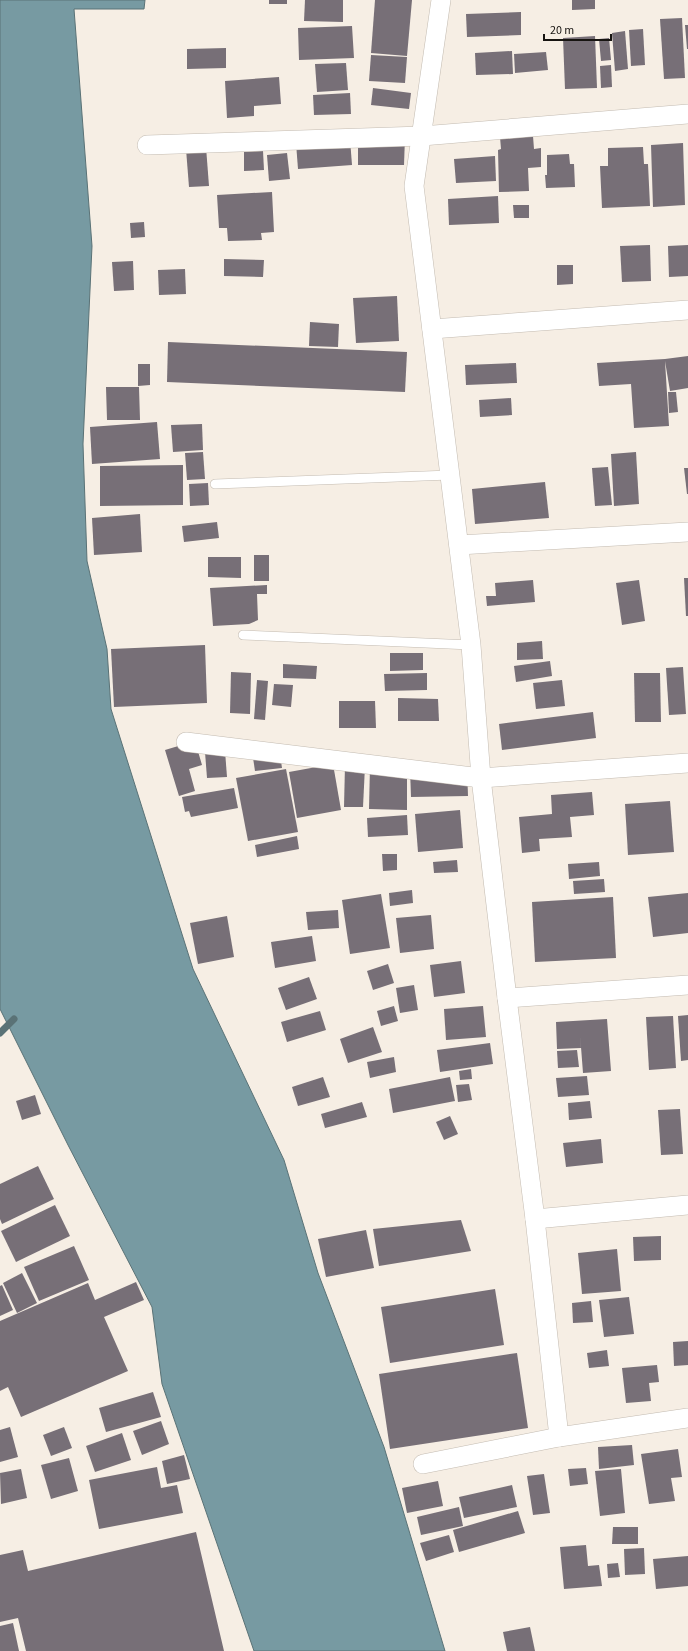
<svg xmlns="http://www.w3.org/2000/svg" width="688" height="1651" viewBox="0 0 688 1651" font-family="'Source Sans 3',sans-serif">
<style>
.water{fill:#779aa2;stroke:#5a7276}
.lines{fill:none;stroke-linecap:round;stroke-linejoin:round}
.stream{stroke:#5a7276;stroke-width:7}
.building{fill:#776f77}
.service-casing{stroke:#c3bbb1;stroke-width:10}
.minor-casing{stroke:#c3bbb1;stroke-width:20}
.service{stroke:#fff;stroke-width:9}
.minor{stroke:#fff;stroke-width:19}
</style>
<rect width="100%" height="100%" fill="#f6eee4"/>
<!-- water -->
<path class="water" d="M0 0H145L144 9H74L92 246 83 444 87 561 107 649 111 709 193 969 284 1160 318 1273 384 1447 445 1651H254L162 1384 152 1307 68 1145 0 1009Z"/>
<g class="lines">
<!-- stream -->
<path class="stream" d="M0 1033 14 1019"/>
</g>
<!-- building -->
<g class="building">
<rect x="269" y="0" width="18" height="4"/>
<path d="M305 0H343V22L304 21Z"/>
<path d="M375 0H412L407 56 371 53Z"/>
<path d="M572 0H595V9L572 10Z"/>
<path d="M521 12V35L467 37 466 14Z"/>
<path d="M682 18 685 78 664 79 660 19Z"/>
<path d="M685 25H688V49H687Z"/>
<path d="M352 26 354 58 299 60 298 28Z"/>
<path d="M643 29 645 65 631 66 629 30Z"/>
<path d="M625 31 628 69 615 71 612 33Z"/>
<path d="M595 36 597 88 565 89 563 38Z"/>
<path d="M609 38 611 60 601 61 599 39Z"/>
<path d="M226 48V68L187 69V49Z"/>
<path d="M512 51 513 74 476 75 475 53Z"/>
<path d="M546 52 548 70 515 73 514 54Z"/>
<path d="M371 55 407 57 405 83 369 81Z"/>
<path d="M346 63 348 90 317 92 315 64Z"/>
<path d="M611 65 612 87 601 88 600 66Z"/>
<path d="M279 77 281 104 254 106V116L227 118 225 81Z"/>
<path d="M373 88 411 93 409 109 371 105Z"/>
<path d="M350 93 351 114 314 115 313 95Z"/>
<path d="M533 136 534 149 541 148V167L528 168 529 191 499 192 498 150 501 149 500 137Z"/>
<path d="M358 137H405L404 165H358Z"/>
<path d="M350 139 352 165 298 169 296 143Z"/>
<path d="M683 143 685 205 653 207 651 145Z"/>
<path d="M206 147 209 186 189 187 186 149Z"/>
<path d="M643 147 644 164H648L650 206 602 208 600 166H608V148Z"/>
<path d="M263 151 264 170 244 171V152Z"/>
<path d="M287 153 290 179 269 181 267 155Z"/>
<path d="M569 154 570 164H574L575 187 546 188 545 175H547V155Z"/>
<path d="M495 156 496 181 456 183 454 159Z"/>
<path d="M272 192 274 232 261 233 262 240 228 241 227 228H219L217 195Z"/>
<path d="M498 196 499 223 449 225 448 199Z"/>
<path d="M513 205H529V218H514Z"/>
<path d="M144 222 145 237 131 238 130 223Z"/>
<path d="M650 245 651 281 622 282 620 246Z"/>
<path d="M688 245V276L669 277 668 246Z"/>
<path d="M224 259 264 260 263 277 224 276Z"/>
<path d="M133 261 134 290 114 291 112 262Z"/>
<path d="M557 265H573V284L557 285Z"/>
<path d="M185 269 186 294 159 295 158 270Z"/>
<path d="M397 296 399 341 356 343 353 298Z"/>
<path d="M310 322 339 324 338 347 309 346Z"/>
<path d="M168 342 407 352 405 392 167 382Z"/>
<path d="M688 356V388L670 391 665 361 669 426 634 428 631 384 599 386 597 363 665 359Z"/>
<path d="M516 363 517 383 466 385 465 365Z"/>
<path d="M138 364H150V385L138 386Z"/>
<path d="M106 387H139L140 420H107Z"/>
<path d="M668 392H676L678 412 669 413Z"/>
<path d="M511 398 512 415 480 417 479 400Z"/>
<path d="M157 422 160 459 92 464 90 427Z"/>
<path d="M202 424 203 450 173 452 171 425Z"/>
<path d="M203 452 205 479 187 480 185 453Z"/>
<path d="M636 452 639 504 614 506 611 454Z"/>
<path d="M183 465V505L100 506V466Z"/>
<path d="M608 467 612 505 595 506 592 468Z"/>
<path d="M684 468H688V494H687Z"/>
<path d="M545 482 549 518 475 524 472 489Z"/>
<path d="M208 483 209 505 190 506 189 484Z"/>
<path d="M140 514 142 552 94 555 92 518Z"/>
<path d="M217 522 219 538 184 542 182 526Z"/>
<rect x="254" y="555" width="15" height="26"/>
<path d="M208 557H241V578L208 577Z"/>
<path d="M684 578H688V616H686Z"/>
<path d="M533 580 535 602 487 606 486 596H496L495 583Z"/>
<path d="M639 580 645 621 622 625 616 583Z"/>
<path d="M267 585V594H257L258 620 249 624 213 626 210 588Z"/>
<path d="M542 641 543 659 517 660V643Z"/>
<path d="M205 645 207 703 114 707 111 649Z"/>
<path d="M390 653H423V670L390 671Z"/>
<path d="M550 661 552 676 516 682 514 666Z"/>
<path d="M283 664 317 666 316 679 283 678Z"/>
<path d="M683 667 686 714 669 715 666 668Z"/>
<path d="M231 672 251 673 250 714 230 713Z"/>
<path d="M427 673V690L385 691 384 674Z"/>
<path d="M634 673H660L661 722H635Z"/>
<path d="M257 680 268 681 265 720 254 719Z"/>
<path d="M562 680 565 706 536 709 533 683Z"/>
<path d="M274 684 293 685 291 707 272 705Z"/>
<path d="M398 698 438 699 439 721H398Z"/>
<path d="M339 701H375L376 728H339Z"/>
<path d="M593 712 596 738 502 750 499 724Z"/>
<path d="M195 741 202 765 189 769 195 791 179 796 165 750Z"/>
<path d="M279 747 282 768 255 771 252 751Z"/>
<path d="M225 751 227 777 207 778 205 752Z"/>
<path d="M333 764 341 810 297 818 289 772Z"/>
<path d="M345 765 365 766 363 807H344Z"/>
<path d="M370 766 407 767V810L369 809Z"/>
<path d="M467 768 468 796 411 797 410 769Z"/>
<path d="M286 769 298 832 248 841 236 778Z"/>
<path d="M234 788 238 808 191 817 189 811 185 812 182 797Z"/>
<path d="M592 792 594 815 570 817 572 837 539 839 540 851 522 853 519 817 552 814 551 795Z"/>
<path d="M670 801 674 852 628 855 625 804Z"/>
<path d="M460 810 463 848 418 852 415 814Z"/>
<path d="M407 815 408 835 368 837 367 818Z"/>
<path d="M297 836 299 849 257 857 255 845Z"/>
<path d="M382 854H397V870L383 871Z"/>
<path d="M457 860 458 872 434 873 433 862Z"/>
<path d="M599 862 600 876 569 879 568 864Z"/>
<path d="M604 879 605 892 574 894 573 881Z"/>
<path d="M412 890 413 903 390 906 389 893Z"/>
<path d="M688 893V933L653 937 648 897Z"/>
<path d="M381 894 390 948 350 954 342 900Z"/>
<path d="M613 897 616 958 535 962 532 902Z"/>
<path d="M338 910 339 928 308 930 306 912Z"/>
<path d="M431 915 434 949 400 953 396 918Z"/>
<path d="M227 916 234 957 198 964 190 923Z"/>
<path d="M312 936 316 961 275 968 271 942Z"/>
<path d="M461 961 465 993 434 997 430 965Z"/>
<path d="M388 964 394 983 373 990 367 971Z"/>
<path d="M309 977 317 999 286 1010 278 988Z"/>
<path d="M414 985 418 1010 400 1013 396 988Z"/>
<path d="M394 1006 398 1021 381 1026 377 1011Z"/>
<path d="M483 1006 486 1037 446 1040 444 1009Z"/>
<path d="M320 1011 326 1030 287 1042 281 1022Z"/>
<path d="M688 1015V1060L681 1061 678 1016Z"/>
<path d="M673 1016 676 1068 649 1070 646 1017Z"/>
<path d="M607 1019 611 1071 583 1073 580 1034 581 1048 557 1049 556 1022Z"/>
<path d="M373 1027 382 1052 348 1063 340 1039Z"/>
<path d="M490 1043 493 1064 440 1072 437 1050Z"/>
<path d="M577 1050 579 1067 558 1068 557 1051Z"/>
<path d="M394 1057 396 1072 370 1078 367 1062Z"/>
<path d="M471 1069 472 1079 460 1080 459 1071Z"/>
<path d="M587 1076 589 1095 558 1097 556 1078Z"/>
<path d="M323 1077 330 1097 298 1106 292 1087Z"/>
<path d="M450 1077 455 1101 393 1113 389 1089Z"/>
<path d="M469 1084 472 1100 458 1102 456 1085Z"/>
<path d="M35 1095 41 1114 22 1120 16 1101Z"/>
<path d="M590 1101 592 1118 569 1120 568 1103Z"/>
<path d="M362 1102 367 1117 325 1128 321 1114Z"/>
<path d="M680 1109 683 1154 661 1155 658 1110Z"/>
<path d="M450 1116 458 1134 444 1140 436 1122Z"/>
<path d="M601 1139 603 1163 566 1167 563 1143Z"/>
<path d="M38 1166 54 1199 2 1224 0 1219V1184Z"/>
<path d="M55 1205 70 1236 16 1262 1 1231Z"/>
<path d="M461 1220 471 1251 379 1266 373 1229Z"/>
<path d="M366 1230 374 1268 326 1277 318 1239Z"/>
<path d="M661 1236V1260L634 1261 633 1237Z"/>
<path d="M74 1246 89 1280 39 1301 24 1267Z"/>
<path d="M617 1249 621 1291 582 1294 578 1253Z"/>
<path d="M22 1273 37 1303 17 1313 3 1283Z"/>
<path d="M136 1282 144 1300 104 1317 128 1371 21 1417 8 1387 0 1391V1321L88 1283 95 1300Z"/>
<path d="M2 1285 13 1310 0 1316V1286Z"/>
<path d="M495 1289 504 1345 390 1363 381 1307Z"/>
<path d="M629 1297 634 1334 604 1337 599 1300Z"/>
<path d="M591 1301 593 1322 573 1323 572 1303Z"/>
<path d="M688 1341V1365L674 1366 673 1342Z"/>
<path d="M607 1350 609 1366 589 1368 587 1353Z"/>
<path d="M517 1353 528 1428 390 1449 379 1374Z"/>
<path d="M657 1365 659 1382 649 1383 651 1401 626 1403 622 1368Z"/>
<path d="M153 1392 161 1417 106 1432 99 1408Z"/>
<path d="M161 1421 169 1444 142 1455 133 1431Z"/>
<path d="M10 1427 18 1457 0 1462V1430Z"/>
<path d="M64 1427 72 1448 51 1456 43 1435Z"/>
<path d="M122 1433 131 1460 95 1472 86 1446Z"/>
<path d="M632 1445 634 1465 599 1469 598 1447Z"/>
<path d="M678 1449 682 1477 671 1478 675 1501 649 1504 641 1454Z"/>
<path d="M184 1455 190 1479 167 1484 162 1461Z"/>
<path d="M69 1458 78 1491 51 1499 41 1465Z"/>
<path d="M157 1467 161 1488 177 1485 183 1513 99 1529 89 1480Z"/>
<path d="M586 1468 588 1484 570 1486 568 1469Z"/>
<path d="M21 1469 27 1498 1 1504 0 1473Z"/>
<path d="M621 1469 625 1513 600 1516 595 1471Z"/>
<path d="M544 1474 550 1513 533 1515 527 1476Z"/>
<path d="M438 1481 443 1506 407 1513 402 1488Z"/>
<path d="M512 1485 517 1507 464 1518 459 1497Z"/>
<path d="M459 1507 463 1526 421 1535 417 1517Z"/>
<path d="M518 1511 525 1533 459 1552 453 1530Z"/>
<path d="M613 1527H638V1544H612Z"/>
<path d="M196 1532 224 1651H26L18 1618 0 1622V1555L23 1550 28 1571Z"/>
<path d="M449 1535 454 1552 426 1561 420 1543Z"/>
<path d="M586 1545 588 1566 599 1565 602 1586 564 1589 560 1547Z"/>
<path d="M644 1548 645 1574 625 1575 624 1549Z"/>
<path d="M688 1556V1586L656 1589 653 1559Z"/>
<path d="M618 1563 620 1577 608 1578 607 1564Z"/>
<path d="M13 1623 19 1651H0V1626Z"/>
<path d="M530 1627 535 1651H507L503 1632Z"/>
</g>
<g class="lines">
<!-- service casing -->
<g class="service-casing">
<g id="service">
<path d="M215 484 450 475"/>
<path d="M243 635 471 645"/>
</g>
</g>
<!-- minor casing -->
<g class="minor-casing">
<g id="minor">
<path d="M441 0 414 186 471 645 481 778 507 998 535 1219 559 1437"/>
<path d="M147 145 422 136 688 114"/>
<path d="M432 329 688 310"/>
<path d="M459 545 688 532"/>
<path d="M186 742 481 778 688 763"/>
<path d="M507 998 688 985"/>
<path d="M535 1219 688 1205"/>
<path d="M423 1464 559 1437 688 1418"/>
</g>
</g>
<!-- service -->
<use href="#service" class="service"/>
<!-- minor -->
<use href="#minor" class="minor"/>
</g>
<!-- scale -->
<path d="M544 34v6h67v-6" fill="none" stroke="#171411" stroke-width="2"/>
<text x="550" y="34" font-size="12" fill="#171411" stroke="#f6eee4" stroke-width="3" paint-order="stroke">20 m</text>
</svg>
